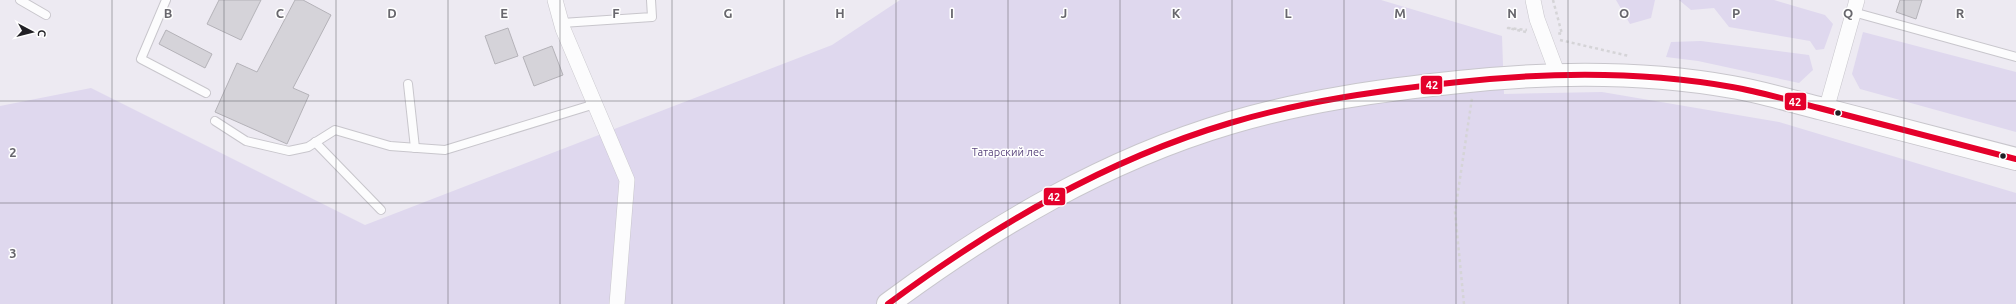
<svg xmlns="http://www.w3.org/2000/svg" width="2016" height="304" viewBox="0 0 2016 304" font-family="Ubuntu,sans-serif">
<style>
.green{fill:#dfd8ee}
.building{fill:#d5d3d9;stroke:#b4b2b8}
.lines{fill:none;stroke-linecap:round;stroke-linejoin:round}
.lane-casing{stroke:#c8c6cc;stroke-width:10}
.street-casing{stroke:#c8c6cc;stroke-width:16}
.secondary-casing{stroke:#c8c6cc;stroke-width:24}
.path{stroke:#d5d4d7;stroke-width:2.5;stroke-dasharray:3 3;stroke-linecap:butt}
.lane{stroke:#fcfcfd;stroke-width:8}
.street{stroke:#fcfcfd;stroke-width:15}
.secondary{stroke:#fcfcfd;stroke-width:22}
.bus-1-casing{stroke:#fff;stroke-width:9}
.bus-1{stroke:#e4002b;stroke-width:6}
.grid{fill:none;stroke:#68676d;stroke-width:1;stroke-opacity:0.55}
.bus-dot{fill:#212025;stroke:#fff;stroke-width:1.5}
.labels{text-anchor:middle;stroke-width:3;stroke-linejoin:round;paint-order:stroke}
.park-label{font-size:11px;fill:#5c487f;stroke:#fff}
.grid-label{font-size:13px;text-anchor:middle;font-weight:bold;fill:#68676d;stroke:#fff;stroke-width:3;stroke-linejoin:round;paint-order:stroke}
.line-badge{stroke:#fff;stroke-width:1.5}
.badge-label{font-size:11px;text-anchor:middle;font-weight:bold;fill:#fff}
</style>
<rect width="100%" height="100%" fill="#edeaf2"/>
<!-- green -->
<g class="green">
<path d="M900 0H1381L1502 36 1504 94 1602 92 1779 122 2016 193V304H0V106L91 88 365 225 832 45Z"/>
<path d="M1616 0H1655L1651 18 1630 24Z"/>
<path d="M1679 0H1774L1825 15 1833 24 1824 49 1816 50 1810 41 1729 27 1714 8 1691 10Z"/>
<path d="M1863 32 2016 72V132L1860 89 1852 74Z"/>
<path d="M1701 41 1809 55 1813 70 1799 83 1698 61 1666 57 1671 42Z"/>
</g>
<!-- building -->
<g class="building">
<path d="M219 0H261L241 40 207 24Z"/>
<path d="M295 0H303L331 15 293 88 309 95 287 144 215 112 237 63 257 72Z"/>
<path d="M1900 0H1922L1916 19 1896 12Z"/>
<path d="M508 28 518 56 495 64 485 36Z"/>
<path d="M166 30 212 54 205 68 159 44Z"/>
<path d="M552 46 563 75 534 86 523 57Z"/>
</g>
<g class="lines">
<!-- lane casing -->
<g class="lane-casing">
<g id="lane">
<path d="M20 0 46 15"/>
<path d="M166 0 141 59 206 93"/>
<path d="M1853 12 2016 57"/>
<path d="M562 23 652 17 651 0"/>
<path d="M408 84 415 148"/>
<path d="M215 121 246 141 289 151 308 147 335 130 390 146 445 150 595 104"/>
<path d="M315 142 381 210"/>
</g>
</g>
<!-- street casing -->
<g class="street-casing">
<g id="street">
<path d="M555 0 563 29 627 180 617 304"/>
<path d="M1533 0 1537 19 1558 75"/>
<path d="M1826 110 1857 0"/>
</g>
</g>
<!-- secondary casing -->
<g class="secondary-casing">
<path id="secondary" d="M888 304C992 227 1105 160 1230 123 1304 101 1382 90 1459 82 1550 72 1642 71 1732 87 1762 92 1791 101 1819 108 1885 125 1951 142 2016 159"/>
</g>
<!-- path -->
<g class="path">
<path d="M1553 0 1562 34 1557 33"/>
<path d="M1526 32 1508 28 1527 30"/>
<path d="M1560 40 1629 56"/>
<path d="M1464 304 1455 212 1472 98"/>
</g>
<!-- lane -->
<use href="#lane" class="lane"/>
<!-- street -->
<use href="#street" class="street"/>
<!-- secondary -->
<use href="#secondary" class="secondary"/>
<!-- bus-1 casing -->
<g class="bus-1-casing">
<path id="bus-1" d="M888 304C992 227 1105 160 1230 123 1304 101 1382 90 1459 82 1550 72 1642 71 1732 87 1762 92 1791 101 1819 108 1885 125 1951 142 2016 159"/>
</g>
<!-- bus-1 -->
<use href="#bus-1" class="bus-1"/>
</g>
<!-- grid -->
<path class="grid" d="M112 0V304M224 0V304M336 0V304M448 0V304M560 0V304M672 0V304M784 0V304M896 0V304M1008 0V304M1120 0V304M1232 0V304M1344 0V304M1456 0V304M1568 0V304M1680 0V304M1792 0V304M1904 0V304M0 101H2016M0 203H2016"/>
<!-- markers -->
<g class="bus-dot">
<circle cx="1838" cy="113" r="3.5"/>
<circle cx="2003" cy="156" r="3.5"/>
</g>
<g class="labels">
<!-- park labels -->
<g class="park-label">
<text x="1008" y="156">Татарский лес</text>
</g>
</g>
<g class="grid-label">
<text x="168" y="18">B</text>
<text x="280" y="18">C</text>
<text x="392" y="18">D</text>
<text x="504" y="18">E</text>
<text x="616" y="18">F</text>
<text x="728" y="18">G</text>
<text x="840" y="18">H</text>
<text x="952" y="18">I</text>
<text x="1064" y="18">J</text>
<text x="1176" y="18">K</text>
<text x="1288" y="18">L</text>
<text x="1400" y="18">M</text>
<text x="1512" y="18">N</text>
<text x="1624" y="18">O</text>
<text x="1736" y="18">P</text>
<text x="1848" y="18">Q</text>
<text x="1960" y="18">R</text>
<text x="13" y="157">2</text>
<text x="13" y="258">3</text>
</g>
<g class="line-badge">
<rect x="1420" y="75" width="23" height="20" rx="4" fill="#e4002b"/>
<rect x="1784" y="92" width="23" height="19" rx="4" fill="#e4002b"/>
<rect x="1043" y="187" width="23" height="19" rx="4" fill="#e4002b"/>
</g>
<g class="badge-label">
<text x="1432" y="89">42</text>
<text x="1795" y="106">42</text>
<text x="1054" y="201">42</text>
</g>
<!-- north arrow -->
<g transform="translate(32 32) rotate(97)" stroke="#ffffff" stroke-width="3" paint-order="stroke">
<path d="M0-3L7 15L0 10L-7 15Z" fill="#212025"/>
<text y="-6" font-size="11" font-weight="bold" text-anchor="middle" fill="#212025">С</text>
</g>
</svg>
